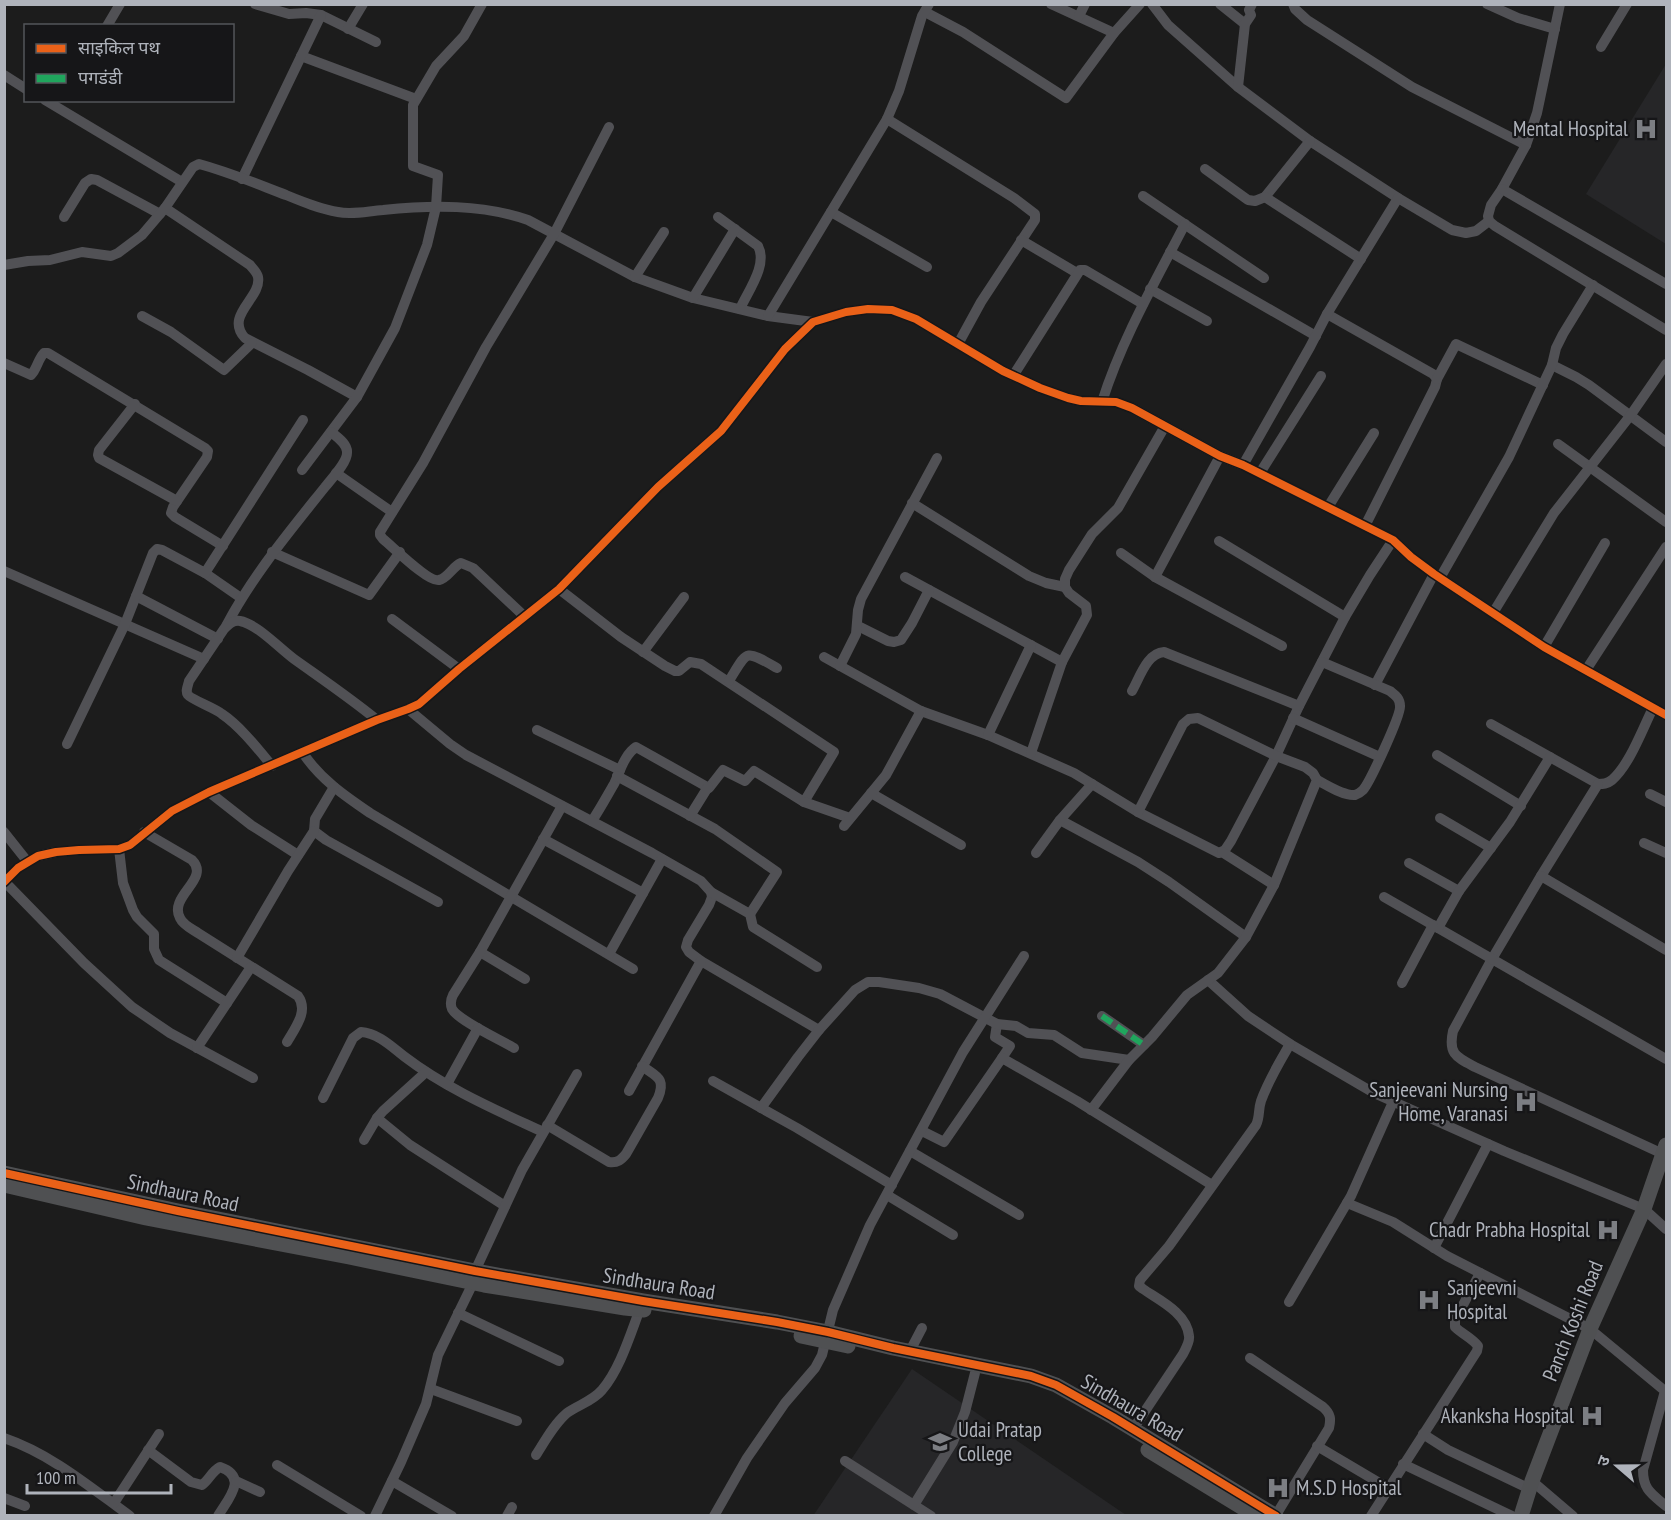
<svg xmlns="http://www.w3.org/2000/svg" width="1671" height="1520" viewBox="0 0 1671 1520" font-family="'PT Sans Narrow','Noto Sans Devanagari',sans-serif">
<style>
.built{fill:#262628}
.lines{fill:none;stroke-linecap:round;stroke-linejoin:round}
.street{stroke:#515155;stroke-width:10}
.secondary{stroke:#4f5052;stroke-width:15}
.quiet{stroke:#20a55d;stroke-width:6;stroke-dasharray:12 6;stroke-linecap:butt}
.cycleway-casing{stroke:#161618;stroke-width:11}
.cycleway{stroke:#ea6118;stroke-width:8}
.labels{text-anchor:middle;stroke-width:4.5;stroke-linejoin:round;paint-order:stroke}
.poi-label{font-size:21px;fill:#afb3bb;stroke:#161618;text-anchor:end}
.street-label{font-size:21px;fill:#afb3bb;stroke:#161618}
</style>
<rect width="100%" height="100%" fill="#1c1c1c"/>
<!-- built -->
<g class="built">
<path d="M1666 64V244L1586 194Z"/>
<path d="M912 1369 1126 1515 813 1516Z"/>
</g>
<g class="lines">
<!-- street -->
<g class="street">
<path d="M255 4 289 14 306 13 321 15 376 42"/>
<path d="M1051 4 1114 33"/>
<path d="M1152 4 1168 25 1238 87 1310 141 1398 198 1452 230 1466 233 1476 231 1489 221"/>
<path d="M1220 4 1245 24"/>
<path d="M1293 4 1295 9 1307 20 1412 87 1526 145"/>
<path d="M1487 4 1518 18 1555 29"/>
<path d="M1560 4 1537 113 1526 145 1502 189 1491 205 1488 216 1489 221 1495 226 1666 330"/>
<path d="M925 12 963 32 1066 98 1114 33 1140 4"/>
<path d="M1079 16 1085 4"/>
<path d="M107 26 120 4"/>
<path d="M348 29 363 4"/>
<path d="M1601 47 1627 4"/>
<path d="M301 56 416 99"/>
<path d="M4 75 26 89"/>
<path d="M1238 87 1245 24 1251 15 1249 10 1252 4"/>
<path d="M45 100 182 182"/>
<path d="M887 119 1014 198 1035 214V220L1031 226 981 302 958 344"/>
<path d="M1205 169 1248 200 1255 201 1265 197 1310 141"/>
<path d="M242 179 321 15"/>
<path d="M1502 189 1666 284"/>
<path d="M1143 196 1264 278"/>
<path d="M1265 197 1361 259"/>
<path d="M165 208 250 265C253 269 257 272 258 277 262 298 224 315 245 338L308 370 357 397"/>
<path d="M831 212 927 267"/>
<path d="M64 217 85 183 91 179 97 180 160 214"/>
<path d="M718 217 758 246C768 265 748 291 740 309"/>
<path d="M1021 240 1077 273"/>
<path d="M1170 252 1316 336"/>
<path d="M4 265 28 261 50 260 82 252 111 256 118 253 142 235 165 208 193 167 199 164C229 172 257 184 286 195 303 202 320 209 338 212 353 215 368 211 383 210 432 205 482 204 528 220L635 277 693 298 768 316 813 322"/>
<path d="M635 277 664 232"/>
<path d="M1150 289 1207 321"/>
<path d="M693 298 735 229"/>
<path d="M1327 314 1433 374 1437 379 1435 387 1365 526"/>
<path d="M142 316 171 332 224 370 252 343"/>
<path d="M768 316 887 119 899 91 922 16 929 4"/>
<path d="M4 363 31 375C37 369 38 359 44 353H48L205 448 208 451 207 457 173 507 171 513 175 517 223 546"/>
<path d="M1552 365 1576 377 1589 385 1666 442"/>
<path d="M1013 376 1080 270H1085L1143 304"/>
<path d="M1437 379 1456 344 1543 385"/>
<path d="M1102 402C1122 339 1155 282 1185 224"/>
<path d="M135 404 99 450 98 455 99 458 177 501"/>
<path d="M1558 444 1666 522"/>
<path d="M1243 465 1310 347 1327 314 1398 198"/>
<path d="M302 470 357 397 395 328 427 245 436 207 438 175 413 166V105L436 66 464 36 482 4"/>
<path d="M336 473 392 512"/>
<path d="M1260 473 1321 376"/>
<path d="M912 503 1029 576 1046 583 1065 587"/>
<path d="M1328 507 1374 433"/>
<path d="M1219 541 1345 617"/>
<path d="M272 552 369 595 400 552"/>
<path d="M1121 553 1155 577 1282 646"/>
<path d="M4 571 204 659"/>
<path d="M205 573 241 598"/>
<path d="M905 577 1062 662"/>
<path d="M1155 577 1220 456"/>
<path d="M1440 578 1509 457 1552 365 1556 348 1563 334 1593 285"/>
<path d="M559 589 621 637 665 666 675 671H679L690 662 701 664 834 752 804 802 754 771 745 781 723 770 709 788 636 747C624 755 620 772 614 784 607 796 600 809 592 821"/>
<path d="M136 596 218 639"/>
<path d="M1493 613 1554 513 1630 416 1666 364"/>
<path d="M524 616 473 568 461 563C453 566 448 578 439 580 429 583 393 547 383 539L380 535V532L423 463 486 347 554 234 609 127"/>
<path d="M392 619 459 669"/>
<path d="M226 626C253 575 289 532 325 487 331 479 347 463 347 453 348 444 337 437 331 432"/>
<path d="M858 626 888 641 894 642 901 640 912 623 929 590"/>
<path d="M1544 647 1605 543"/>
<path d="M643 652 684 597"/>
<path d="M824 657 921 711 988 735 1074 773 1138 812 1219 853 1225 850 1231 841 1276 756 1299 706 1345 617 1370 575 1393 540"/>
<path d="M840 666 856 634 858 610 861 599 937 458"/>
<path d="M1586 670 1666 547"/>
<path d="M729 681C748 650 744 649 777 668"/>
<path d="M1375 685 1434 574"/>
<path d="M1132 691C1140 677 1147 653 1164 652L1299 706"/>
<path d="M408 709 450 744 466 755 652 853 701 881 711 892 712 897 709 905 688 940 686 947 689 952 701 961 819 1030"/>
<path d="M1293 718 1380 757"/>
<path d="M1491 724 1598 784C1603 784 1607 784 1612 780 1630 764 1642 730 1653 708"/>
<path d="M537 730 620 770"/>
<path d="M988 735 1031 645"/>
<path d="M67 744 125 624 153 553 157 549 162 550 205 573 303 420"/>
<path d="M303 753C320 779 345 796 370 813L633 969"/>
<path d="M1031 753 1062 662 1087 615 1086 606 1069 593 1065 587V579L1069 570 1092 534 1118 508 1165 426"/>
<path d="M1437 755 1521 806"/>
<path d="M272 766C258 749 240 726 222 714 215 708 192 700 188 695 185 691 188 686 189 681L224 629C229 624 233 620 240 621 257 624 279 648 294 659 322 679 350 698 377 720"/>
<path d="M617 776 715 829 777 872 750 914"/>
<path d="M1317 780C1327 785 1343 796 1355 795 1358 794 1361 792 1363 790 1370 782 1401 715 1400 706 1400 698 1395 695 1390 691L1322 662"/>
<path d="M1598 784 1541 876 1492 959 1453 1031C1448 1054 1456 1057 1475 1067L1663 1154"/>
<path d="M334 787 315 819 314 831 326 840 438 902"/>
<path d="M209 792 251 825 298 855"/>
<path d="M871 793 961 845"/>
<path d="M1650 794 1666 802"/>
<path d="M804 802 850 818"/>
<path d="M690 816 708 787"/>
<path d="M1440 818 1491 848"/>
<path d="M1060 820 1138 862 1169 882 1246 937"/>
<path d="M844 826 886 775 921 711"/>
<path d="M4 832 27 861"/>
<path d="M144 832 192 860C211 879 168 896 180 918 183 925 192 929 198 933L298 996C309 1011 295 1028 287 1042"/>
<path d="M543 839 643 893"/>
<path d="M1644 843 1666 853"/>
<path d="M119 849 123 883 133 910 137 917 154 934V949L159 960 227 1003"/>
<path d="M1222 852 1274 885"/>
<path d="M1036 853 1060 820 1092 784"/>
<path d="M1409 863 1459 891"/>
<path d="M1541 876 1666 950"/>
<path d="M4 882 18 868 38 856 56 852 79 850 119 849 130 845 172 811 209 792 377 720 408 709 419 704 459 669 559 589 658 487 721 431 785 349 813 322 846 312 868 309 892 310 916 319 1003 371 1040 388 1068 398 1081 401 1116 402 1132 408 1220 456 1243 465 1393 540 1411 557 1434 574 1544 647 1666 715"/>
<path d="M5 882 84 963 132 1007 170 1033 253 1078"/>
<path d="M711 892 750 914 753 927 817 967"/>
<path d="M1384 897 1666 1059"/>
<path d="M1438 928 1459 891 1510 822 1550 757"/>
<path d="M480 952 525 979"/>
<path d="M609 954 662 859"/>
<path d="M237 958 288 871 314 831"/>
<path d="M1208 980 1248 1016 1290 1044 1374 1093 1504 1151 1644 1209 1666 1229"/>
<path d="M1402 983 1433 925"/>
<path d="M1102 1016 1144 1045"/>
<path d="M997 1024 995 1037 1010 1046 1002 1058"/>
<path d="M197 1048 251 967"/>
<path d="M514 1048C501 1040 459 1021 452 1009 450 1004 451 999 453 995L480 952 562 806"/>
<path d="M713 1081 797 1128 892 1185"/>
<path d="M447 1084 478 1028"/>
<path d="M629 1091 701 961"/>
<path d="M323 1098 353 1038 361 1032C378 1033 392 1047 405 1057 447 1089 496 1110 543 1132"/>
<path d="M761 1108 798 1057 819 1030 855 990 868 982H879L919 988 940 994 997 1024 1016 1026 1028 1033 1054 1035 1082 1053 1129 1060"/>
<path d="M1091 1110 1129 1060 1152 1037 1187 995 1218 973 1246 937 1274 885 1317 780 1313 773 1305 767 1276 756 1198 718 1189 719 1183 724 1138 812"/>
<path d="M377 1118 410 1145 505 1206"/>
<path d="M547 1125 609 1162C618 1163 621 1160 626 1154L658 1098C666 1078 657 1077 642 1066"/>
<path d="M922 1131 944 1142 1002 1058 1077 1101 1212 1185"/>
<path d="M364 1140 377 1118 383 1111 426 1072"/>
<path d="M910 1151 1019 1215"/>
<path d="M887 1195 953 1235"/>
<path d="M1347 1203 1393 1222 1447 1256 1590 1329 1665 1391 1643 1470C1643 1490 1652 1494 1666 1506"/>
<path d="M1434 1248 1488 1144"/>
<path d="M475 1271 522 1170 577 1074"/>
<path d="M1289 1302 1351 1196 1393 1102"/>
<path d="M458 1313 559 1361"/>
<path d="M910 1351 922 1328"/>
<path d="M1250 1358 1323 1407C1331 1414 1331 1419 1329 1428L1276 1515"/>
<path d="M431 1389 517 1421"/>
<path d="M1133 1429 1183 1354C1186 1348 1190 1342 1189 1336 1187 1313 1159 1300 1143 1289L1139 1286 1140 1280 1169 1246 1256 1125C1260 1117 1258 1110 1261 1101 1268 1081 1279 1063 1290 1044"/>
<path d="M1423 1434 1448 1450 1530 1489"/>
<path d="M4 1438C51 1454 90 1487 130 1516"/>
<path d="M1317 1446 1388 1488"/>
<path d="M148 1450 191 1482 202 1485C209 1480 212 1471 220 1467 249 1477 228 1499 218 1516"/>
<path d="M536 1455C545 1441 554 1424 567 1413 578 1405 593 1401 602 1390 620 1369 630 1335 640 1309"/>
<path d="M845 1461 931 1516"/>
<path d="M1403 1464 1512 1516"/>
<path d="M277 1465 361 1516"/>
<path d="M236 1481 260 1492"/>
<path d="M392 1481 452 1516"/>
<path d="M1532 1481 1573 1516"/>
<path d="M4 1498 25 1506"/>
<path d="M114 1503 159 1434"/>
<path d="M914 1505 953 1442 965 1412 975 1373"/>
<path d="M375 1516 401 1462 426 1404 438 1355 473 1283"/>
<path d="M507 1516 512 1507"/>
<path d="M714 1516 747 1458 785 1403 815 1368 822 1355 833 1310 870 1225 963 1052 1024 956"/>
<path d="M1371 1516 1477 1351 1478 1346C1472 1338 1462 1334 1455 1327V1320L1480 1273"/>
</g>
<!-- secondary -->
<g class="secondary">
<path d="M4 1173 178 1211 475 1271 643 1301 777 1322 828 1332 893 1348 1031 1376 1056 1385 1113 1417 1276 1516"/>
<path d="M4 1185 146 1218 349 1257 484 1285 625 1308 644 1310"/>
<path d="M801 1336 848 1346"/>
<path d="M1148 1450 1256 1516"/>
<path d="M1521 1516 1532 1481 1590 1329 1644 1209 1666 1145"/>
</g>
<!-- quiet -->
<path class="quiet" d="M1102 1016 1144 1045"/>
<!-- cycleway casing -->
<g class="cycleway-casing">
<g id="cycleway">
<path d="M4 882 18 868 38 856 56 852 79 850 119 849 130 845 172 811 209 792 377 720 408 709 419 704 459 669 559 589 658 487 721 431 785 349 813 322 846 312 868 309 892 310 916 319 1003 371 1040 388 1068 398 1081 401 1116 402 1132 408 1220 456 1243 465 1393 540 1411 557 1434 574 1544 647 1666 715"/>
<path d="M4 1173 178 1211 475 1271 643 1301 777 1322 828 1332 893 1348 1031 1376 1056 1385 1113 1417 1276 1516"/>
</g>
</g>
<!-- cycleway -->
<use href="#cycleway" class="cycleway"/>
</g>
<!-- icons -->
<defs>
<g id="hospital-bare" transform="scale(1.8)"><path d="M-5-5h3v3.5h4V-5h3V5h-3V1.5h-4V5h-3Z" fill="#7c7e83" stroke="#161618" stroke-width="2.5" paint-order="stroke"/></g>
<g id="university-bare" transform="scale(1.8)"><path d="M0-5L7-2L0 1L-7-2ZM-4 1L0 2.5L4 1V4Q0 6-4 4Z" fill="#7c7e83" stroke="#161618" stroke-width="2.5" paint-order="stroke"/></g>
</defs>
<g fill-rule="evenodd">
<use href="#hospital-bare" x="1646" y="129"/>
<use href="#hospital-bare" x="1526" y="1102"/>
<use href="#hospital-bare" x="1608" y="1230"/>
<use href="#hospital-bare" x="1429" y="1300"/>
<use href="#hospital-bare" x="1592" y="1416"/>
<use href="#university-bare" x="940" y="1442"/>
<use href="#hospital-bare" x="1278" y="1488"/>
</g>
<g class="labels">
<!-- poi labels -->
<g class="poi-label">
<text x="1628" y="136">Mental Hospital</text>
<text x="1508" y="1097">Sanjeevani Nursing<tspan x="1508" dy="24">Home, Varanasi</tspan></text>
<text x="1590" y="1237">Chadr Prabha Hospital</text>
<text x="1447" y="1295" text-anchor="start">Sanjeevni<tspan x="1447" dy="24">Hospital</tspan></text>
<text x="1574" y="1423">Akanksha Hospital</text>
<text x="958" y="1437" text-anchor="start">Udai Pratap<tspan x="958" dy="24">College</tspan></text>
<text x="1296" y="1495" text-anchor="start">M.S.D Hospital</text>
</g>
<!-- street labels -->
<g class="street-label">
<text transform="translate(183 1193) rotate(12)" y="7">Sindhaura Road</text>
<text transform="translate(659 1284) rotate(9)" y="7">Sindhaura Road</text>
<text transform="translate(1573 1321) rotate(-68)" y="7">Panch Koshi Road</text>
<text transform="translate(1132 1408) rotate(30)" y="7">Sindhaura Road</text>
</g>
</g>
<!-- border -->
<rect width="1671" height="1520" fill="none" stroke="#afb3bb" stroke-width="12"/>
<!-- legend -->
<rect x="24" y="24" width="210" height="78" fill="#161618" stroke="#535559" stroke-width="1.5"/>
<rect x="36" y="44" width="30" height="9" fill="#ea6118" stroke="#535559" stroke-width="1.5"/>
<text x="78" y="54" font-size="18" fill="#afb3bb">साइकिल पथ</text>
<rect x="36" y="74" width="30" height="9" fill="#20a55d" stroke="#535559" stroke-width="1.5"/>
<text x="78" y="84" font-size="18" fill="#afb3bb">पगडंडी</text>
<!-- north arrow -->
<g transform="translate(1617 1466) rotate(290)" stroke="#161618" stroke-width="4.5" paint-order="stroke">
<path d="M0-4.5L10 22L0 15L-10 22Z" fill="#afb3bb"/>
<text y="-9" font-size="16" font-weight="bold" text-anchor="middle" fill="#afb3bb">उ</text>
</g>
<!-- scale -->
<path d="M27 1484v9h144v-9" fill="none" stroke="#afb3bb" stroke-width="3"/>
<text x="36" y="1484" font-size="18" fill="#afb3bb" stroke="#161618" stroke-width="4.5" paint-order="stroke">100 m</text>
</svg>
